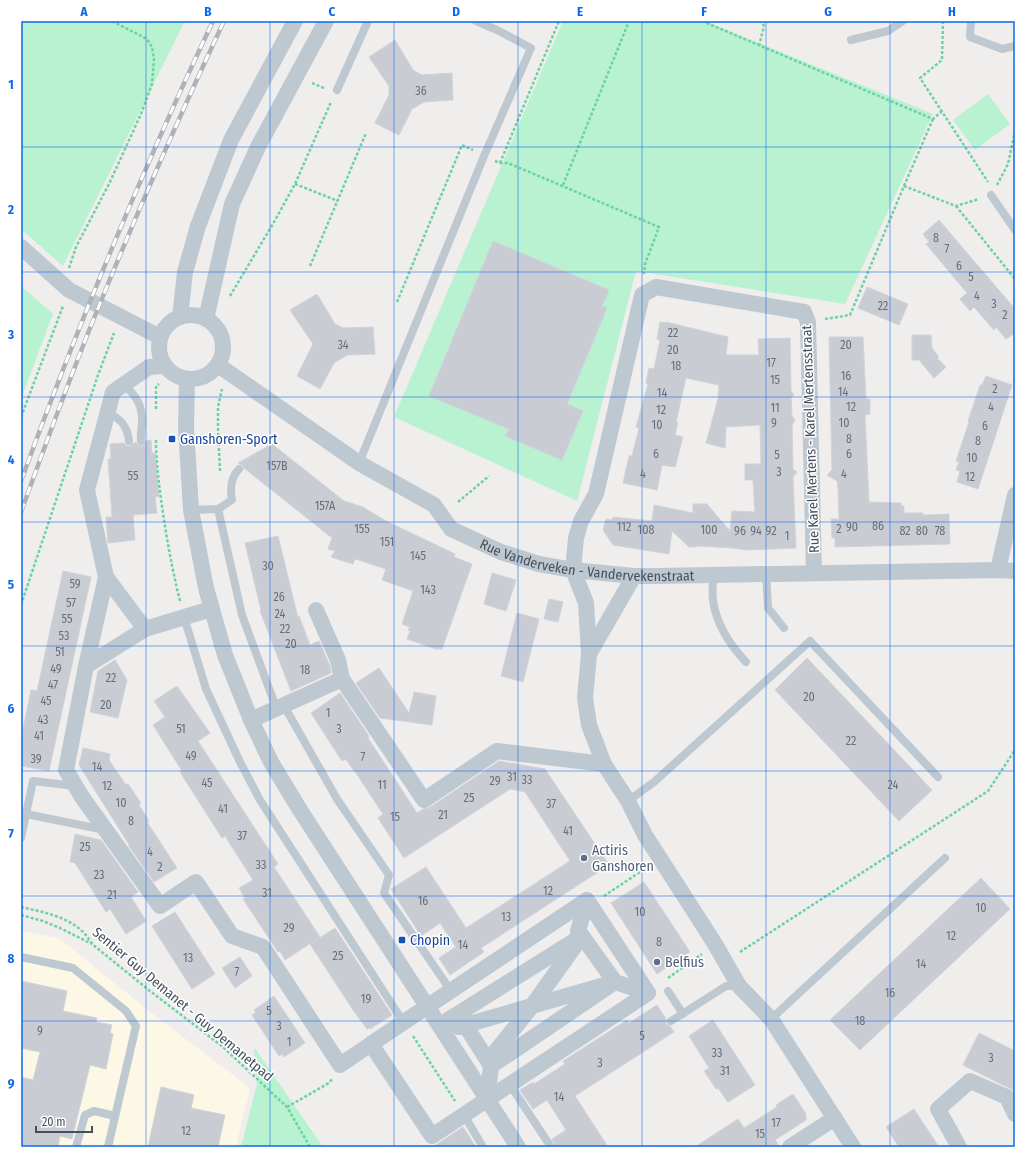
<svg xmlns="http://www.w3.org/2000/svg" width="1036" height="1168" viewBox="0 0 1036 1168" font-family="'Fira Sans Condensed',sans-serif">
<style>
.commercial{fill:#fdf7e5}
.green{fill:#b8f2d0}
.building{fill:#c9ccd3;stroke:#d1d3da}
.lines{fill:none;stroke-linecap:round;stroke-linejoin:round}
.path{stroke:#6dd2a3;stroke-width:2.5;stroke-dasharray:3 2;stroke-linecap:butt}
.lane{stroke:#bdc8d1;stroke-width:8}
.street{stroke:#bdc8d1;stroke-width:16}
.rail-casing{stroke:#afb2b9;stroke-width:4.5}
.rail{stroke:#fff;stroke-width:3;stroke-dasharray:9;stroke-linecap:butt}
.grid{fill:none;stroke:#0b68ec;stroke-width:1;stroke-opacity:0.55}
.transit-dot{fill:#1a4fb4;stroke:#fff;stroke-width:1.5}
.service-dot{fill:#5c6f8a;stroke:#fff;stroke-width:1.5}
.labels{text-anchor:middle;stroke-width:3;stroke-linejoin:round;paint-order:stroke}
.number-label{font-size:12px;fill:#656f7a}
.transit-label{font-size:14px;fill:#164399;stroke:#fff;text-anchor:start}
.street-label{font-size:14px;fill:#44505c;stroke:#fff}
.service-label{font-size:14px;fill:#4e5e75;stroke:#fff;text-anchor:start}
.neatline{fill:none;stroke:#0b68ec;stroke-width:1.5}
.grid-label{font-size:13px;text-anchor:middle;font-weight:bold;fill:#0b68ec}
</style>
<rect width="100%" height="100%" fill="#f0eded"/>
<!-- commercial -->
<path class="commercial" d="M21 931 59 938 149 1011 250 1088 236 1147H21Z"/>
<!-- green -->
<g class="green">
<path d="M21 21H185L63 266 21 229Z"/>
<path d="M563 21H705L933 114 845 304 636 271 577 501 394 417Z"/>
<path d="M988 94 1010 124 975 150 953 120Z"/>
<path d="M21 286 53 314 21 399Z"/>
<path d="M254 1047 323 1147H241L257 1084Z"/>
</g>
<!-- building -->
<g class="building">
<path d="M395 40 413 70 422 75 452 73 453 100 424 102 412 109 399 135 375 123 389 95V86L369 57Z"/>
<path d="M939 220 1015 309V333L1006 339 996 327 994 330 974 307 970 311 960 299 967 293 926 244 929 242 923 234Z"/>
<path d="M493 241 609 290 602 306 607 308 567 404 583 411 562 460 505 436 509 429 429 396Z"/>
<path d="M867 287 908 304 899 325 858 308Z"/>
<path d="M317 294 335 324 343 328 373 327 375 354 347 355 334 363 320 389 297 376 313 344 290 310Z"/>
<path d="M660 322 666 323V322L728 337 726 355H759L758 339 790 338 791 391 794 395 791 398 792 416 795 420 792 425 793 469 797 472 793 477 796 548 748 550 732 548 697 546 695 547H689L672 531 669 554 613 545 603 530 606 519 612 520 613 517 652 521 654 505 693 513V504H707L730 531 732 511 755 512 753 480H745V464H761L760 425 726 427 725 448 706 443 718 399 719 385 686 378 676 422H678L675 435 683 437 675 467 662 465 657 490 623 483 629 456H632L639 428 636 427 648 384 646 383 649 368 654 369 660 340 657 339Z"/>
<path d="M912 335H931L932 348 939 357 937 358 946 367 934 378 919 360H912Z"/>
<path d="M829 337H863L866 399H870V414L865 415 869 502 901 503V506H904V513H923V515L949 514 950 544 835 547V538H832L831 519H839L838 488 837 481 827 475 832 470Z"/>
<path d="M986 376 1012 385 978 489 957 482 960 471 956 470 959 462 956 461 969 422 968 421 980 385H982Z"/>
<path d="M151 440 152 453H155L159 496 155 497 157 513 133 515 135 540 108 543 106 517H112L108 459H111L110 444 124 443 127 446H130L136 442 137 444 141 446 144 445 146 441Z"/>
<path d="M272 444 344 501 363 507 386 521 455 554 454 557 472 564 442 649H436L407 639 410 631 408 630 410 627 402 624 413 591 382 580 386 569 355 559 353 564 331 557 335 551 328 549 332 538 244 468 242 465 238 463Z"/>
<path d="M278 536 298 618 299 616 310 645 319 641 330 666 331 673 291 691 260 611 261 610 245 543Z"/>
<path d="M63 571 91 577 49 771 21 766V739L31 690 37 691Z"/>
<path d="M492 573 516 580 506 611 484 604Z"/>
<path d="M549 599 563 602 558 622 544 619Z"/>
<path d="M517 613 539 619 523 682 501 676Z"/>
<path d="M807 658 932 790 899 821 775 690Z"/>
<path d="M115 660 127 680 118 718 90 712 98 671Z"/>
<path d="M379 668 409 713 414 692 436 696 432 725 380 718 356 683Z"/>
<path d="M177 686 210 733 198 741 278 864 274 867 320 937 285 960 280 951 278 952 243 899 245 898 239 888 253 880 225 836 222 838 180 772 182 771 153 725 165 717 154 701Z"/>
<path d="M340 693 369 736 368 738 417 813 423 809 429 808 499 761 545 769 609 865 481 948 484 952 450 975 439 958 456 947 440 923 421 936 391 889 426 867 466 928 570 861 525 792 510 789 404 858 378 818 383 814 354 770H353L346 759 342 761 311 713Z"/>
<path d="M83 748 110 754 109 760 126 785 128 784 141 803 139 805 149 821 147 822 177 868 154 882 128 845 130 846 79 765Z"/>
<path d="M75 834 101 840 138 892 131 897 146 921 126 934 110 909 106 912 75 863 70 862Z"/>
<path d="M981 878 1010 909 860 1050 830 1020Z"/>
<path d="M644 882 690 952 657 974 611 903Z"/>
<path d="M175 912 215 974 192 989 152 926Z"/>
<path d="M335 928 392 1015 370 1029 369 1028 367 1029 353 1010 310 944Z"/>
<path d="M240 957 252 976 235 988 222 968Z"/>
<path d="M21 981 67 991 63 1011 97 1018 96 1022 112 1025 110 1033 113 1034 106 1069 90 1065 72 1139 60 1136 58 1147H21V1077L33 1080 40 1052 21 1048Z"/>
<path d="M274 996 305 1043 284 1057 282 1054 279 1056 252 1015 256 1012 254 1010Z"/>
<path d="M657 1005 666 1019V1024L670 1026 674 1032 575 1096 608 1147H556L552 1139 566 1130 547 1100 533 1109 520 1090 533 1082 534 1084 565 1064 563 1061 627 1020 629 1023Z"/>
<path d="M713 1020 755 1085 728 1102 718 1088 716 1089 704 1071 709 1068 689 1036Z"/>
<path d="M979 1033 1015 1051V1091L963 1065Z"/>
<path d="M161 1087 194 1095 191 1108 225 1115 218 1147H148Z"/>
<path d="M793 1094 806 1114V1120L775 1140 780 1147H695L738 1119 744 1128 777 1107 776 1105Z"/>
<path d="M914 1109 939 1147H899L886 1127Z"/>
<path d="M463 1127 476 1147H433Z"/>
</g>
<g class="lines">
<!-- path -->
<g class="path">
<path d="M702 21 933 119 942 111"/>
<path d="M943 21 942 60 920 78 988 182"/>
<path d="M759 46 764 26 761 21"/>
<path d="M312 83 324 88"/>
<path d="M495 161 500 163H508L659 227 645 264 644 274"/>
<path d="M500 163 559 21"/>
<path d="M295 184 338 201"/>
<path d="M563 185 629 21"/>
<path d="M997 185 1008 164 1015 131"/>
<path d="M904 186 933 119"/>
<path d="M956 206 1015 279"/>
<path d="M310 266 366 133"/>
<path d="M69 268 76 247 109 184 141 114 152 84 154 59 152 47 147 39 112 21"/>
<path d="M230 296 274 222 295 184 331 102"/>
<path d="M397 302 462 145 473 150"/>
<path d="M825 319 850 315 904 186 956 206 979 199"/>
<path d="M156 409V386L159 384"/>
<path d="M21 417 63 306"/>
<path d="M156 440C156 458 158 475 160 492 165 529 171 565 180 601"/>
<path d="M220 471 218 429V407L222 389"/>
<path d="M458 502 489 476"/>
<path d="M21 605 98 375 114 333"/>
<path d="M604 896 646 868"/>
<path d="M21 907C47 913 78 918 92 944L150 991 223 1047 287 1107 310 1147"/>
<path d="M21 915 43 921 60 928 92 944"/>
<path d="M740 952 988 791 1015 750"/>
<path d="M668 978 702 954"/>
<path d="M413 1036 455 1101"/>
<path d="M287 1107 329 1083 332 1079"/>
</g>
<!-- lane -->
<g class="lane">
<path d="M971 21 970 37 1002 49 1015 46"/>
<path d="M851 40 888 31 903 21"/>
<path d="M337 90 368 21"/>
<path d="M991 195 1015 230"/>
<path d="M124 384C136 397 142 403 142 421 142 428 140 434 141 441"/>
<path d="M107 411C121 420 127 425 129 441"/>
<path d="M359 463 484 156 531 48 497 30 476 21"/>
<path d="M218 509 232 500C230 489 230 478 239 469"/>
<path d="M191 510 218 509 242 615 274 702 287 711 337 799 389 875 384 893 451 991"/>
<path d="M766 574 768 608 784 628"/>
<path d="M713 575C713 583 712 592 713 600 716 624 730 645 746 662"/>
<path d="M184 617 206 689 240 762 260 800 404 1023"/>
<path d="M75 786 33 781 26 814 105 830"/>
<path d="M628 801 654 782 810 641 938 777"/>
<path d="M21 838 26 814"/>
<path d="M21 957 73 968 126 1011 136 1026 108 1147"/>
<path d="M668 991 683 1014"/>
<path d="M771 1019 945 858"/>
<path d="M671 1021 726 986H739"/>
<path d="M510 1085 551 1147"/>
<path d="M464 1115 483 1147"/>
<path d="M76 1147 85 1115 94 1111 115 1116"/>
</g>
<!-- street -->
<g class="street">
<path d="M21 247 69 290 160 337"/>
<circle cx="191" cy="347" r="32"/>
<path d="M180 317 185 272 198 226 231 140 295 21"/>
<path d="M206 319 232 204 258 147 326 21"/>
<path id="s1" d="M218 365 359 463 434 505 451 529 501 552 539 564 573 570 634 576H656L998 570 1015 571"/>
<path d="M164 366 149 367 113 392 87 490 106 577 86 666 66 770 82 797 160 906 196 882 232 936 263 947 340 1065 371 1044"/>
<path d="M187 380 186 427 191 510 206 588 225 655 251 720 271 762 300 810 518 1147"/>
<path d="M998 570 1015 495"/>
<path d="M814 573 808 322 804 312 656 287 642 295 596 494 581 521 576 538 573 570 586 603 589 654 585 698 589 725 604 764 628 801 645 835 715 944 739 986 771 1019 853 1147"/>
<path d="M106 577 145 629 211 609"/>
<path d="M316 610 338 660 342 679"/>
<path d="M589 654 634 576"/>
<path d="M86 666 145 629"/>
<path d="M251 720 342 679 424 800 497 751 604 764"/>
<path d="M587 900 648 993 432 1136 371 1044Z"/>
<path d="M453 1017 459 1027 615 982 648 993"/>
<path d="M448 1020 582 936 578 931 587 900"/>
<path d="M465 1025 488 1061"/>
<path d="M487 1100 491 1066 488 1061 532 1006 582 936 615 982 491 1066"/>
<path d="M790 1147 835 1118"/>
<path d="M959 1147 938 1109 970 1081 1007 1097 1015 1114"/>
</g>
<!-- rail casing -->
<g class="rail-casing">
<g id="rail">
<path d="M21 481C78 325 142 171 213 21"/>
<path d="M21 512C46 443 71 374 99 306 138 210 180 115 224 21"/>
</g>
</g>
<!-- rail -->
<use href="#rail" class="rail"/>
</g>
<!-- grid -->
<path class="grid" d="M146 21V1147M270 21V1147M394 21V1147M518 21V1147M642 21V1147M766 21V1147M890 21V1147M21 147H1015M21 272H1015M21 397H1015M21 522H1015M21 646H1015M21 771H1015M21 896H1015M21 1021H1015"/>
<!-- markers -->
<g class="transit-dot">
<rect x="168" y="435" width="8" height="8" rx="2"/>
<rect x="398" y="936" width="8" height="8" rx="2"/>
</g>
<g class="service-dot">
<circle cx="584" cy="858" r="4"/>
<circle cx="657" cy="962" r="4"/>
</g>
<g class="labels">
<!-- number labels -->
<g class="number-label">
<text x="421" y="95">36</text>
<text x="936" y="242">8</text>
<text x="947" y="253">7</text>
<text x="959" y="270">6</text>
<text x="971" y="281">5</text>
<text x="977" y="300">4</text>
<text x="994" y="308">3</text>
<text x="883" y="310">22</text>
<text x="1005" y="319">2</text>
<text x="673" y="337">22</text>
<text x="343" y="349">34</text>
<text x="846" y="349">20</text>
<text x="673" y="354">20</text>
<text x="771" y="367">17</text>
<text x="676" y="370">18</text>
<text x="846" y="380">16</text>
<text x="775" y="384">15</text>
<text x="995" y="393">2</text>
<text x="843" y="396">14</text>
<text x="662" y="397">14</text>
<text x="851" y="411">12</text>
<text x="991" y="411">4</text>
<text x="775" y="412">11</text>
<text x="661" y="414">12</text>
<text x="774" y="427">9</text>
<text x="844" y="427">10</text>
<text x="657" y="429">10</text>
<text x="985" y="430">6</text>
<text x="849" y="443">8</text>
<text x="978" y="445">8</text>
<text x="656" y="458">6</text>
<text x="849" y="458">6</text>
<text x="777" y="459">5</text>
<text x="972" y="462">10</text>
<text x="277" y="470">157B</text>
<text x="779" y="476">3</text>
<text x="643" y="478">4</text>
<text x="844" y="478">4</text>
<text x="133" y="480">55</text>
<text x="970" y="481">12</text>
<text x="325" y="510">157A</text>
<text x="878" y="530">86</text>
<text x="624" y="531">112</text>
<text x="852" y="531">90</text>
<text x="362" y="533">155</text>
<text x="839" y="533">2</text>
<text x="646" y="534">108</text>
<text x="709" y="534">100</text>
<text x="740" y="535">96</text>
<text x="756" y="535">94</text>
<text x="771" y="535">92</text>
<text x="905" y="535">82</text>
<text x="922" y="535">80</text>
<text x="940" y="535">78</text>
<text x="787" y="540">1</text>
<text x="387" y="546">151</text>
<text x="418" y="560">145</text>
<text x="268" y="570">30</text>
<text x="75" y="588">59</text>
<text x="428" y="594">143</text>
<text x="279" y="601">26</text>
<text x="71" y="607">57</text>
<text x="280" y="618">24</text>
<text x="67" y="623">55</text>
<text x="285" y="633">22</text>
<text x="64" y="640">53</text>
<text x="291" y="648">20</text>
<text x="60" y="656">51</text>
<text x="56" y="673">49</text>
<text x="305" y="674">18</text>
<text x="111" y="682">22</text>
<text x="53" y="689">47</text>
<text x="809" y="701">20</text>
<text x="46" y="705">45</text>
<text x="106" y="709">20</text>
<text x="328" y="717">1</text>
<text x="43" y="724">43</text>
<text x="181" y="733">51</text>
<text x="339" y="733">3</text>
<text x="39" y="740">41</text>
<text x="851" y="745">22</text>
<text x="191" y="760">49</text>
<text x="363" y="761">7</text>
<text x="36" y="763">39</text>
<text x="97" y="771">14</text>
<text x="512" y="781">31</text>
<text x="527" y="784">33</text>
<text x="495" y="785">29</text>
<text x="207" y="787">45</text>
<text x="382" y="789">11</text>
<text x="893" y="789">24</text>
<text x="107" y="790">12</text>
<text x="469" y="802">25</text>
<text x="121" y="807">10</text>
<text x="551" y="808">37</text>
<text x="223" y="813">41</text>
<text x="443" y="819">21</text>
<text x="395" y="821">15</text>
<text x="131" y="825">8</text>
<text x="568" y="835">41</text>
<text x="242" y="840">37</text>
<text x="85" y="851">25</text>
<text x="150" y="856">4</text>
<text x="261" y="869">33</text>
<text x="160" y="871">2</text>
<text x="99" y="879">23</text>
<text x="548" y="895">12</text>
<text x="267" y="897">31</text>
<text x="112" y="899">21</text>
<text x="423" y="905">16</text>
<text x="981" y="912">10</text>
<text x="640" y="916">10</text>
<text x="506" y="921">13</text>
<text x="289" y="932">29</text>
<text x="951" y="940">12</text>
<text x="659" y="946">8</text>
<text x="463" y="949">14</text>
<text x="338" y="960">25</text>
<text x="188" y="962">13</text>
<text x="921" y="968">14</text>
<text x="237" y="976">7</text>
<text x="890" y="997">16</text>
<text x="366" y="1003">19</text>
<text x="269" y="1015">5</text>
<text x="860" y="1025">18</text>
<text x="279" y="1030">3</text>
<text x="40" y="1035">9</text>
<text x="642" y="1040">5</text>
<text x="289" y="1046">1</text>
<text x="717" y="1057">33</text>
<text x="991" y="1062">3</text>
<text x="600" y="1067">3</text>
<text x="725" y="1075">31</text>
<text x="559" y="1101">14</text>
<text x="776" y="1127">17</text>
<text x="186" y="1135">12</text>
<text x="760" y="1138">15</text>
</g>
<!-- transit labels -->
<g class="transit-label">
<text x="180" y="444">Ganshoren-Sport</text>
<text x="410" y="945">Chopin</text>
</g>
<!-- street labels -->
<g class="street-label">
<text transform="translate(810 439) rotate(-92)" y="5">Rue Karel Mertens - Karel Mertensstraat</text>
<text dy="5" stroke="none"><textPath href="#s1" startOffset="429">Rue Vanderveken - Vandervekenstraat</textPath></text>
<text transform="translate(183 1004) rotate(40)" y="5">Sentier Guy Demanet - Guy Demanetpad</text>
</g>
<!-- service labels -->
<g class="service-label">
<text x="592" y="855">Actiris<tspan x="592" dy="16">Ganshoren</tspan></text>
<text x="665" y="967">Belfius</text>
</g>
</g>
<!-- border -->
<rect width="1036" height="1168" fill="none" stroke="#ffffff" stroke-width="44"/>
<!-- scale -->
<path d="M36 1126v6h56v-6" fill="none" stroke="#44505c" stroke-width="2"/>
<text x="42" y="1126" font-size="12" fill="#44505c" stroke="#ffffff" stroke-width="3" paint-order="stroke">20 m</text>
<rect x="22" y="22" width="992" height="1124" class="neatline"/>
<g class="grid-label">
<text x="84" y="16">A</text>
<text x="208" y="16">B</text>
<text x="332" y="16">C</text>
<text x="456" y="16">D</text>
<text x="580" y="16">E</text>
<text x="704" y="16">F</text>
<text x="828" y="16">G</text>
<text x="952" y="16">H</text>
<text x="11" y="89">1</text>
<text x="11" y="214">2</text>
<text x="11" y="339">3</text>
<text x="11" y="464">4</text>
<text x="11" y="589">5</text>
<text x="11" y="713">6</text>
<text x="11" y="838">7</text>
<text x="11" y="963">8</text>
<text x="11" y="1088">9</text>
</g>
</svg>
